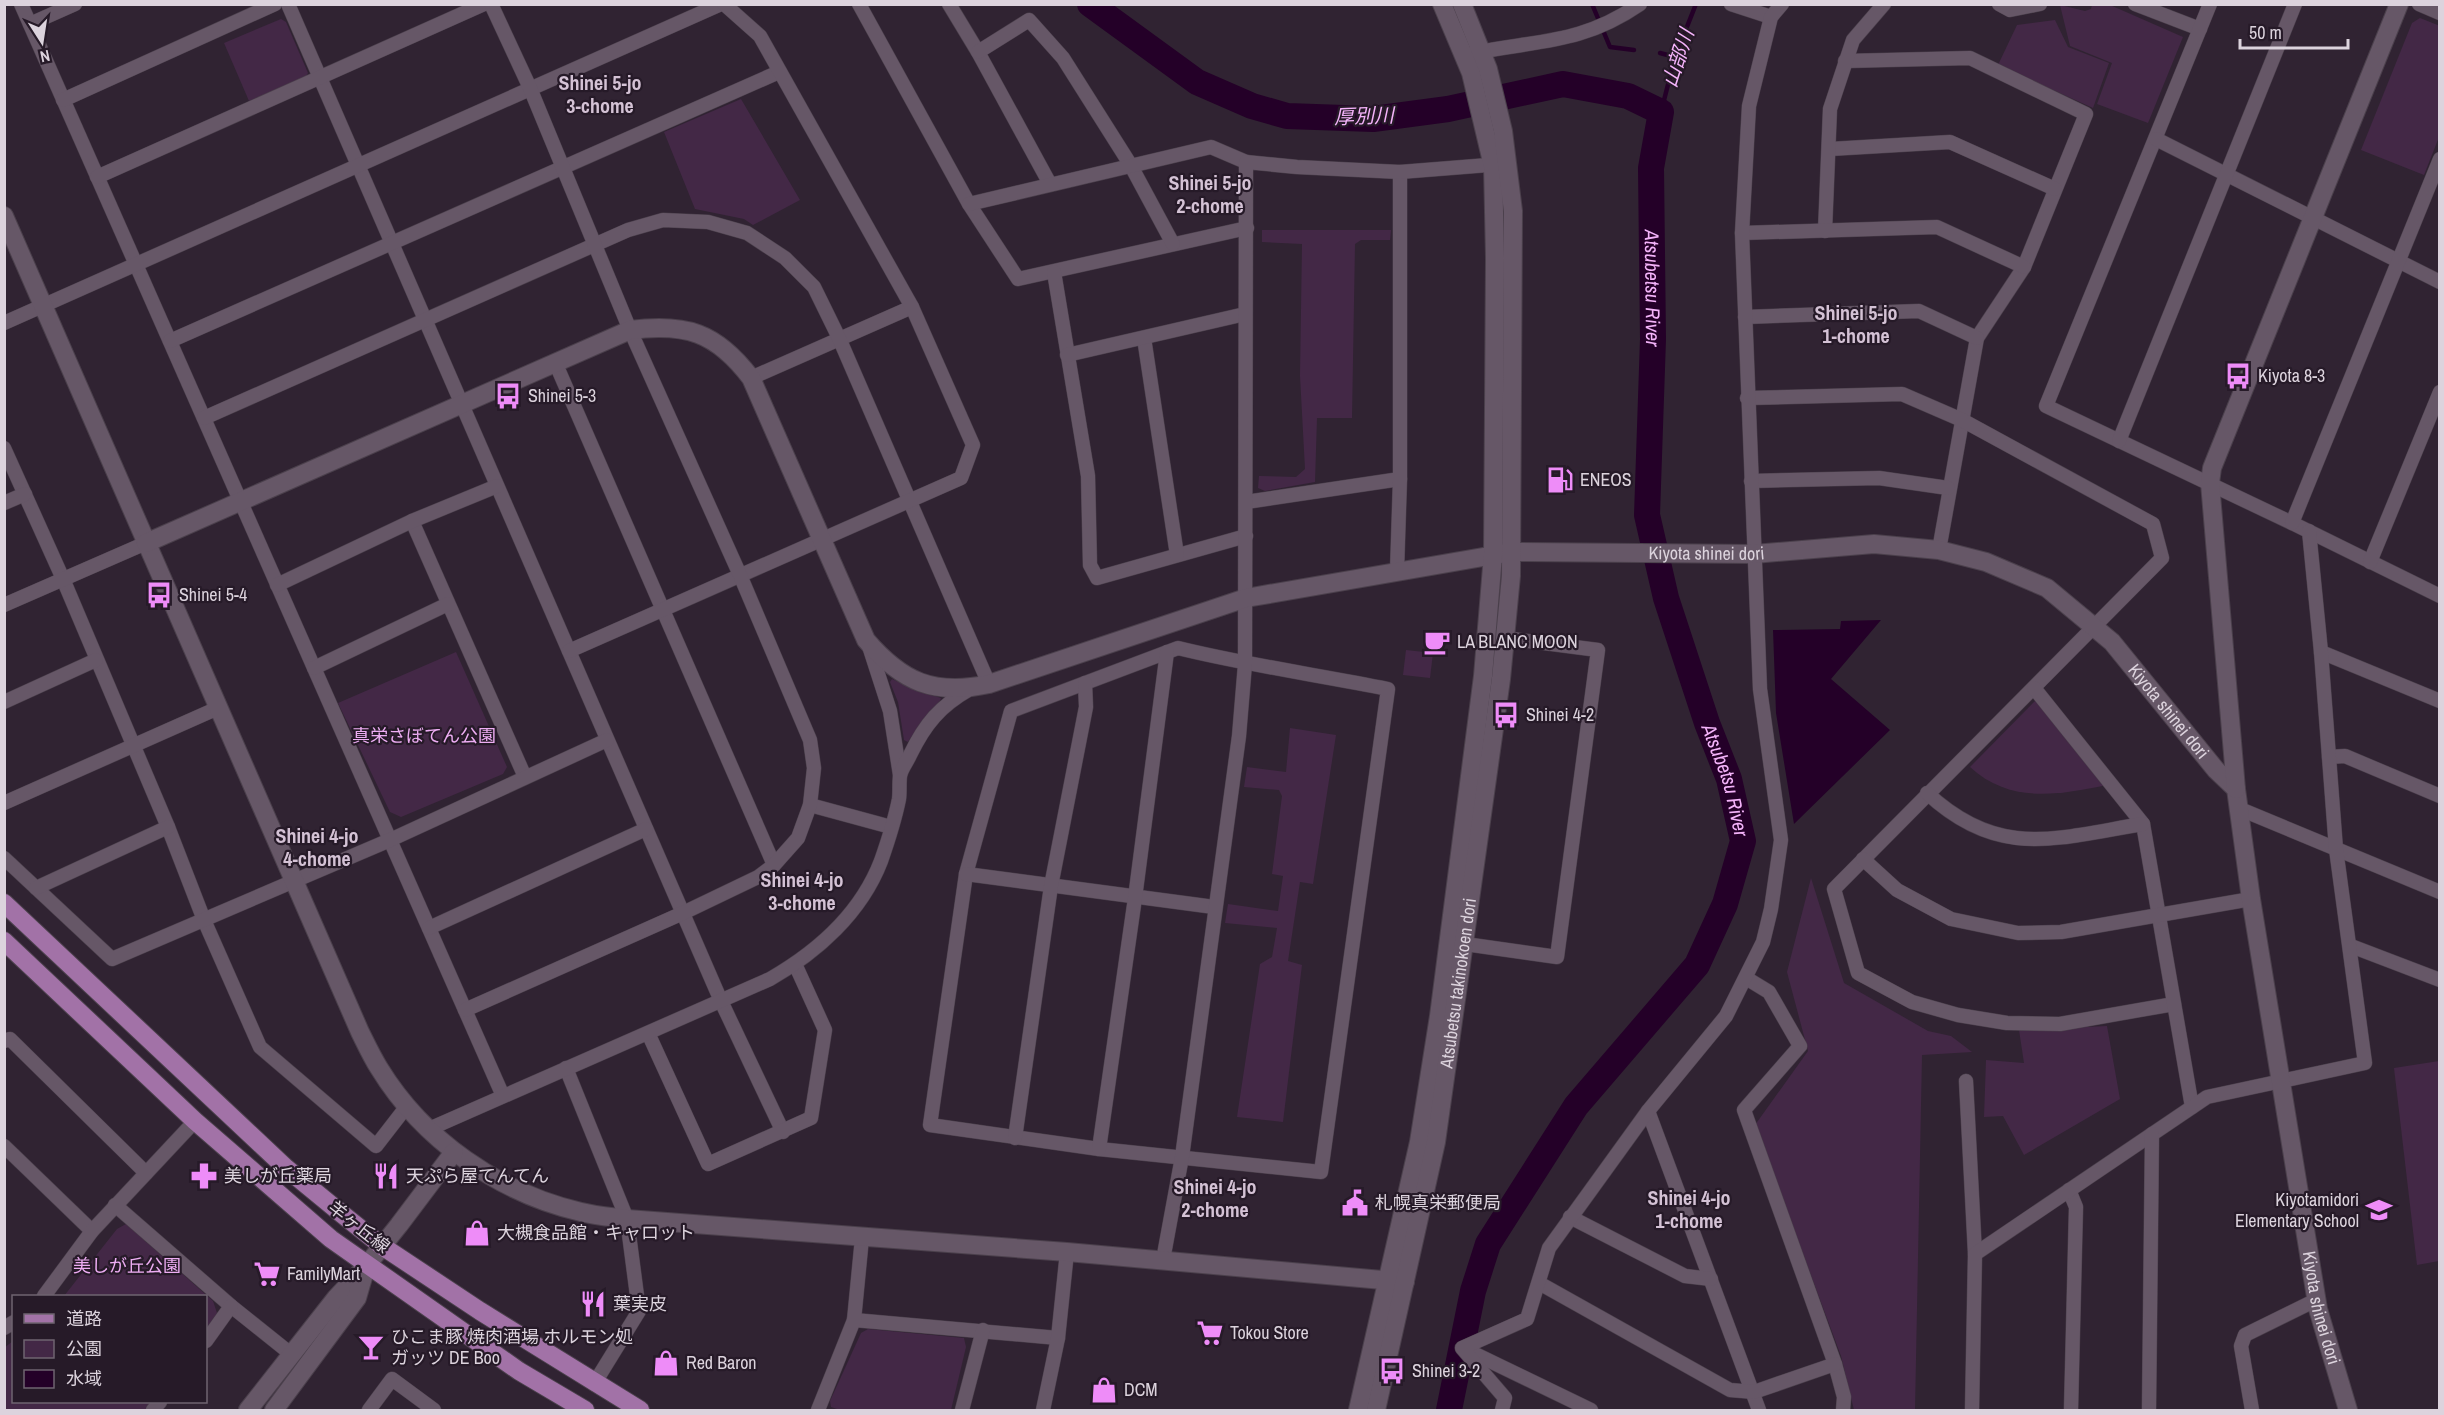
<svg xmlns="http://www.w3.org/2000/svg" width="2444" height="1415" viewBox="0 0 2444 1415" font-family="'Archivo Narrow','Noto Sans JP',sans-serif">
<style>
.green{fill:#432846}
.water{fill:#240028}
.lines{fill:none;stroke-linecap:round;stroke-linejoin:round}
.stream{stroke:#240028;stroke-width:4.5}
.river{stroke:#240028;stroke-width:26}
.street-casing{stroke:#4b404c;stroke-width:15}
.secondary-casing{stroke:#4b404c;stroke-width:20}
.primary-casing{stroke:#4b404c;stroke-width:20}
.street{stroke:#665767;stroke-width:14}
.secondary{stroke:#665767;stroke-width:18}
.primary{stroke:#a272a7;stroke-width:18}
.labels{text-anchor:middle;stroke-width:4.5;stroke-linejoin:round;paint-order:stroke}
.poi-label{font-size:18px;fill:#dcd3dd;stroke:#261a28;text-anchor:start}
.street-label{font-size:18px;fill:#dcd3dd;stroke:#261a28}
.park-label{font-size:18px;fill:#edadf3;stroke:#261a28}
.water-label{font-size:20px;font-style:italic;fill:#f4b3fa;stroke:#261a28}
.neighbourhood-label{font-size:20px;font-weight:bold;fill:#d4c2d5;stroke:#261a28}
</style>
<rect width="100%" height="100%" fill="#302332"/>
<!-- green -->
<g class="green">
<path d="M2060 5 2085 11 2091 9 2092 5H2110L2183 37 2148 123 2097 104 2112 63 2070 46Z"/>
<path d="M2420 18 2440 26 2439 137 2424 175 2361 150 2412 23Z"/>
<path d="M281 19 286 22 308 73 304 79 249 101 224 43Z"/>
<path d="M2055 20 2068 47 2109 63 2093 108 1998 65 2017 25Z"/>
<path d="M741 99 800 200 753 225 744 219 695 209 664 132Z"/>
<path d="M1262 230H1391L1390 240H1361L1355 244 1352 418H1317L1315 482 1265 491 1258 488 1259 476 1296 477 1305 469 1300 376 1302 244 1262 242Z"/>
<path d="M1406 650 1433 653 1430 678 1403 675Z"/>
<path d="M456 652 507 767 503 774 401 817 390 812 338 703Z"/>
<path d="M892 679 918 691 941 698C939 707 915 730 908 742L904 740 898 702 890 682Z"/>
<path d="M2035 701 2042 702 2107 785C2058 795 2010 804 1970 767Z"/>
<path d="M1290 728 1336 735 1313 884 1300 882 1288 961 1302 965 1283 1122 1237 1117 1260 964 1272 957 1277 928 1225 923 1228 904 1278 911 1283 876 1272 874 1282 796 1279 790 1244 787 1247 767 1286 772Z"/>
<path d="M1811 878 1844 983 1928 1031 1951 1036 1972 1052 1922 1055 1915 1410H1854L1841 1356 1755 1125 1808 1051 1787 972Z"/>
<path d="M2107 1026 2120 1099 2024 1155 2003 1116 1984 1117 1986 1060 2024 1063 2019 1030Z"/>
<path d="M2439 1061V1261L2417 1265 2394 1068Z"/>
<path d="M126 1224 213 1301 217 1313 206 1329V1296H64L117 1229Z"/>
<path d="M868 1329 964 1338 966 1347 951 1410H840L831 1407 830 1401 861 1333Z"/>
<path d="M13 1341 14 1402H151L145 1410H5L4 1348Z"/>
</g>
<!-- water -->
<path class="water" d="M1881 620 1831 679 1890 730 1794 824 1776 713 1773 630 1840 629 1841 621Z"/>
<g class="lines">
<!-- stream -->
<g class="stream">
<path d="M1592 4 1610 47 1634 50"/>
<path d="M1660 53 1675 57"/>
<path d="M1661 112 1675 57 1696 4"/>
</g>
<!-- river -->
<path class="river" id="s1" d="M1090 4 1197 82 1252 106 1287 116 1373 119 1448 109 1563 84 1628 96 1661 112 1651 168 1653 339 1647 515 1666 598 1707 723 1729 779 1743 841 1725 904 1697 965 1576 1106 1488 1244 1473 1291 1449 1410"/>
<!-- street casing -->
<g class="street-casing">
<g id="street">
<path d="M21 4 503 1096"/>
<path d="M288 4 721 1001 783 1132"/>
<path d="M859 4 969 204 1018 279 1247 228"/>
<path d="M949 4 978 52 1050 184"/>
<path d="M1731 4 1771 17"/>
<path d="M1999 4 2010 10 2040 4"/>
<path d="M2135 4 2200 29"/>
<path d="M2210 4 2046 406 2292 523 2440 596"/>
<path d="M2419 4 2440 13"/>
<path d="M30 24 75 4"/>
<path d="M978 52 1029 20 1063 58 1130 164 1173 244"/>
<path d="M1474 53C1538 40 1582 44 1640 4"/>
<path d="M1845 61 1970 58 2086 114 2024 267 1977 338 1939 550"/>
<path d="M63 100 275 4"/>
<path d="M2156 139 2440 282"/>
<path d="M1830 149 1950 142 2055 189"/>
<path d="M97 177 484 4"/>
<path d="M969 204 1211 147 1246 162"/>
<path d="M1825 231 1830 109 1853 40 1884 4"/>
<path d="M1742 233 1937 227 2024 267"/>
<path d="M1054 272 1088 476 1090 565 1097 578 1246 536"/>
<path d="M1745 317 1919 311 1977 338"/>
<path d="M4 323 721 4"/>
<path d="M1144 338 1177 555"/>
<path d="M170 341 779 72"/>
<path d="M1067 355 1245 314"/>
<path d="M555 362 774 865"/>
<path d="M751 378 912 307"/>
<path d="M1747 398 1902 394 1962 420 2153 524 2162 558 1834 889 1858 973 1912 1002 1958 1015 2007 1023 2060 1024 2174 1004"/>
<path d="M204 418 628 230 663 220 708 222 747 233 785 258 814 287 839 338 989 684"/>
<path d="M2119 441 2295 4"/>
<path d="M4 448 63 579 168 827 204 920 260 1047 376 1146 407 1106"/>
<path d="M1751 481 1879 478 1948 488"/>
<path d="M1246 502 1400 479"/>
<path d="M4 503 25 494"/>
<path d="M412 521 525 777"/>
<path d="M2292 523 2440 159"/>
<path d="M2370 562 2440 392"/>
<path d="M1397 571 1400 479V172"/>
<path d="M277 585 412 521 497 486"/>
<path d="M4 605 146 543"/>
<path d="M869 646 890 711 900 775"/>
<path d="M1178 648C1247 665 1318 675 1388 689L1321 1172 1099 1149 930 1125 966 874 1011 711Z"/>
<path d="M569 651 961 478 973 445 912 307 760 36 724 4"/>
<path d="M2321 652 2440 701"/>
<path d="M314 668 448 604"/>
<path d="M2034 688 2143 824 2192 1107"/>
<path d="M4 702 96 660"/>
<path d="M2329 757 2345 756 2440 796"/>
<path d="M1927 793C1999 860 2056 838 2143 824"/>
<path d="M4 803 218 708"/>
<path d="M810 805 891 827"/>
<path d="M2240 809 2440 892"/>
<path d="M4 858 112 959 390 840 607 740"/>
<path d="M1863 859 1897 890 1951 919 2018 933 2061 932 2251 899"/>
<path d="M966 874 1214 907"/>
<path d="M36 888 168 827"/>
<path d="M429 928 646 829"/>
<path d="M1465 944 1557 957 1598 650 1505 638"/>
<path d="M2351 946 2440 980"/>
<path d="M1746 978 1769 992 1800 1046 1744 1110 1835 1364 1844 1397 1843 1410"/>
<path d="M465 1010 683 913 758 877 774 865 798 838 810 805 814 768 810 740 740 575 630 330 530 88 491 4"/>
<path d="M648 1033 708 1164 811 1118 825 1030 795 964"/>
<path d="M4 1041 10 1039 146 1173"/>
<path d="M566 1068 627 1219 639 1311 594 1384"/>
<path d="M1966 1081 1975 1254"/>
<path d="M1648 1111 1759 1410"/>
<path d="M429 1129 770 979C817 952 861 913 881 861 888 841 895 819 899 799 900 792 899 784 900 776 901 769 907 762 910 755 925 724 940 706 970 689"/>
<path d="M1015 1138 1051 886 1086 707 1085 683"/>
<path d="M4 1146 92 1231"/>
<path d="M1099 1149 1135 898 1167 652"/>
<path d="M2069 1190 2076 1207 2071 1410"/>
<path d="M115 1205 231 1306 291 1354"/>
<path d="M1570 1217 1685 1276 1711 1279"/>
<path d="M1163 1260 1182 1157 1239 736 1245 664 1246 162 1297 167 1400 172 1501 164"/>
<path d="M1539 1283 1730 1390 1754 1392 1835 1364"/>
<path d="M44 1296 92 1231 195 1121"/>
<path d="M854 1320 1058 1338"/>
<path d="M4 1328 14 1322"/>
<path d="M206 1341 231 1306"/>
<path d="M1469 1351 1591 1410"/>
<path d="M153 1410 160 1402"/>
<path d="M369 1410 392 1379 434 1410"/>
<path d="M818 1410 854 1320 862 1238"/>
<path d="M962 1410 983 1330"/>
<path d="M1043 1410 1058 1338 1067 1252"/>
<path d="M1502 1410 1505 1398 1462 1348 1527 1319 1549 1248 1648 1111 1726 1016 1763 942 1771 909 1781 840 1760 689 1742 233 1749 106 1771 17 1782 4"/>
<path d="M1972 1410 1975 1254 2207 1097 2365 1063 2336 849 2321 652 2309 531"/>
<path d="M2149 1410 2152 1134"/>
<path d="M2252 1410 2241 1346 2245 1335 2316 1300"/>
</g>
</g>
<!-- secondary casing -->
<g class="secondary-casing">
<g id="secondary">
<path d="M4 216 360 1032C366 1044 372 1057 379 1068 423 1140 499 1193 581 1212 596 1216 612 1217 627 1219L1067 1252 1405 1282"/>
<path id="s2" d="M146 543 630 330C686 323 716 332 751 378L866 640C902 682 934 696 989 684L1246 598 1512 552 1754 554 1874 544 1939 550 1986 562 2047 588 2112 642 2216 770 2236 789 2251 899 2318 1309 2348 1410"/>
<path d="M2236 789 2210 483 2212 468 2399 4"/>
<path d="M248 1410 336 1298 367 1265 399 1225 454 1152"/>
<path d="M274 1410 357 1298 366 1267"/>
<path d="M1358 1410 1419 1142 1439 1016 1483 676 1493 555 1495 258 1493 166 1471 73 1442 4"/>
<path id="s3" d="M1376 1410 1436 1142 1501 679 1511 576 1513 211 1503 131 1488 69 1462 4"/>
</g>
</g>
<!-- primary casing -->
<g class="primary-casing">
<g id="primary">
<path d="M4 903 286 1168 342 1214 382 1246 480 1311 640 1410"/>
<path d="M4 941 195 1121 331 1239 519 1371 585 1410"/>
</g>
</g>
<!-- street -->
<use href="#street" class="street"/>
<!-- secondary -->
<use href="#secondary" class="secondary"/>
<!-- primary -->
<use href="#primary" class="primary"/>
</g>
<!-- icons -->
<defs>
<g id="bus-bare" transform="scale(2.07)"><path d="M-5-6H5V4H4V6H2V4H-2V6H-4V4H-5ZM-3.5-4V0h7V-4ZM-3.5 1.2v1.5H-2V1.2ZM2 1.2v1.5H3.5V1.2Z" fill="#ee8cf8" stroke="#261a28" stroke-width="2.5" paint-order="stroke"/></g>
<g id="fuel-bare" transform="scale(2.07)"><path d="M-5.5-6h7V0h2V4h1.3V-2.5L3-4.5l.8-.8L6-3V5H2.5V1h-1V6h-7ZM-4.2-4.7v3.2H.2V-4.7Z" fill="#ee8cf8" stroke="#261a28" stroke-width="2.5" paint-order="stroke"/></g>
<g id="cafe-bare" transform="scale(2.07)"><path d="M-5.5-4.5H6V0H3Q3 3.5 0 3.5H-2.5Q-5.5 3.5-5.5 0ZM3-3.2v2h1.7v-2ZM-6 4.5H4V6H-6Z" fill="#ee8cf8" stroke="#261a28" stroke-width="2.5" paint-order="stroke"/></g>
<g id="pharmacy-bare" transform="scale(2.07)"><path d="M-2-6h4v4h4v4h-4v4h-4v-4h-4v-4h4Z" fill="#ee8cf8" stroke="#261a28" stroke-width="2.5" paint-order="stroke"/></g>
<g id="restaurant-bare" transform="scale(2.07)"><path d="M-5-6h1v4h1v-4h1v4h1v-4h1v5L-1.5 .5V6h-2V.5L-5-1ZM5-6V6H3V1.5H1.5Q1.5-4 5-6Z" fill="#ee8cf8" stroke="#261a28" stroke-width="2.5" paint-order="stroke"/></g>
<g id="civic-bare" transform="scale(2.07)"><path d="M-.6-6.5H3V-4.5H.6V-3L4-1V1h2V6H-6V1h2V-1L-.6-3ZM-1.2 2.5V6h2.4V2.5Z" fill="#ee8cf8" stroke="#261a28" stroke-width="2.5" paint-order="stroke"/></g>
<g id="school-bare" transform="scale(2.07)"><path d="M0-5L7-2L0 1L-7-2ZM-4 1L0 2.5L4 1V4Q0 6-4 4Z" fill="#ee8cf8" stroke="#261a28" stroke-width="2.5" paint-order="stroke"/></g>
<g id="shop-bare" transform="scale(2.07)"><path d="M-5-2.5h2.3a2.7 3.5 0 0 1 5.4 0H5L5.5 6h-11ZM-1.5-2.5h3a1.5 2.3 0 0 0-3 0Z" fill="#ee8cf8" stroke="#261a28" stroke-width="2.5" paint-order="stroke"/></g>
<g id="supermarket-bare" transform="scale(2.07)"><path d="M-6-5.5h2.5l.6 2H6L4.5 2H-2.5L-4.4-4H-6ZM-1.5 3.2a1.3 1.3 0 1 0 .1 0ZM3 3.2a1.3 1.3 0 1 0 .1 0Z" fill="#ee8cf8" stroke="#261a28" stroke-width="2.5" paint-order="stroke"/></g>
<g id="bar-bare" transform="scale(2.07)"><path d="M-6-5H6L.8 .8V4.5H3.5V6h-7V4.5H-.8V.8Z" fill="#ee8cf8" stroke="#261a28" stroke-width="2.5" paint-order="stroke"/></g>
</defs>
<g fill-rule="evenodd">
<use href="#bus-bare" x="2238" y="376"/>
<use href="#bus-bare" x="508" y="396"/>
<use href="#fuel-bare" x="1560" y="480"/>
<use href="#bus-bare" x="159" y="595"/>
<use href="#cafe-bare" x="1437" y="642"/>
<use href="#bus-bare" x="1506" y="715"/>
<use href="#pharmacy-bare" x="204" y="1176"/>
<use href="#restaurant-bare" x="386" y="1176"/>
<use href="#civic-bare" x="1355" y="1203"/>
<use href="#school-bare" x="2379" y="1210"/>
<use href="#shop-bare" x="477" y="1233"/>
<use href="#supermarket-bare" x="267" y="1274"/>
<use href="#restaurant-bare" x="593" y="1304"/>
<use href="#supermarket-bare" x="1210" y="1333"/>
<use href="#bar-bare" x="371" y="1347"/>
<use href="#shop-bare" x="666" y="1363"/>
<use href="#bus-bare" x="1392" y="1371"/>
<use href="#shop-bare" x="1104" y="1390"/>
</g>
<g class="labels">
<!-- poi labels -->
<g class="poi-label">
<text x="2258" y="382">Kiyota 8-3</text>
<text x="528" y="402">Shinei 5-3</text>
<text x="1580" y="486">ENEOS</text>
<text x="179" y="601">Shinei 5-4</text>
<text x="1457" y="648">LA BLANC MOON</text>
<text x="1526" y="721">Shinei 4-2</text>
<text x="224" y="1182">美しが丘薬局</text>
<text x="406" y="1182">天ぷら屋てんてん</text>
<text x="2359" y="1206" text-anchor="end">Kiyotamidori<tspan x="2359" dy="21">Elementary School</tspan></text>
<text x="1375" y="1209">札幌真栄郵便局</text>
<text x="497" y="1239">大槻食品館・キャロット</text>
<text x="287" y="1280">FamilyMart</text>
<text x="613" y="1310">葉実皮</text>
<text x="1230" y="1339">Tokou Store</text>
<text x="391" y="1343">ひこま豚 焼肉酒場 ホルモン処<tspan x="391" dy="21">ガッツ DE Boo</tspan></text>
<text x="686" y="1369">Red Baron</text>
<text x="1412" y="1377">Shinei 3-2</text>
<text x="1124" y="1396">DCM</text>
</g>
<!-- street labels -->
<g class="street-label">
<text dy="6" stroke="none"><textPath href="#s2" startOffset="1828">Kiyota shinei dori</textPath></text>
<text dy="6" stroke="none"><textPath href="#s2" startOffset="2350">Kiyota shinei dori</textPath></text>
<text dy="6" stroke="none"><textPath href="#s3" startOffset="435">Atsubetsu takinokoen dori</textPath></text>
<text transform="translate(359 1227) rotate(38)" y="6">羊ヶ丘線</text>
<text dy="6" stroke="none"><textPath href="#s2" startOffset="2979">Kiyota shinei dori</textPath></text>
</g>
<!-- park labels -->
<g class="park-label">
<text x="424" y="742">真栄さぼてん公園</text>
<text x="127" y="1272">美しが丘公園</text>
</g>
<!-- water labels -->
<g class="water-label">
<text transform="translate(1678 58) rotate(-72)" y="7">山部川</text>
<text transform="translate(1364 116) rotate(-2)" y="7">厚別川</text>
<text dy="7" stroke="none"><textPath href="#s1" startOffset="788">Atsubetsu River</textPath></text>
<text dy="7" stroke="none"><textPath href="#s1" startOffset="1292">Atsubetsu River</textPath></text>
</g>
<!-- neighbourhood labels -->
<g class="neighbourhood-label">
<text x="600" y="90">Shinei 5-jo<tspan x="600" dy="23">3-chome</tspan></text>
<text x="1210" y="190">Shinei 5-jo<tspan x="1210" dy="23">2-chome</tspan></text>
<text x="1856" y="320">Shinei 5-jo<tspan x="1856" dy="23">1-chome</tspan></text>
<text x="317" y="843">Shinei 4-jo<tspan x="317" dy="23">4-chome</tspan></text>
<text x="802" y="887">Shinei 4-jo<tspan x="802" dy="23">3-chome</tspan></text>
<text x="1215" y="1194">Shinei 4-jo<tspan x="1215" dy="23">2-chome</tspan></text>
<text x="1689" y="1205">Shinei 4-jo<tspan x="1689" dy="23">1-chome</tspan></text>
</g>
</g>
<!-- border -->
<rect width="2444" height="1415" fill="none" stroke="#dcd3dd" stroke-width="12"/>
<!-- legend -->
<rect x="12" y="1295" width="195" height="108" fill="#261a28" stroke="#6f6470" stroke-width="1.5"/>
<rect x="24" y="1314" width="30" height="9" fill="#a272a7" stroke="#6f6470" stroke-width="1.5"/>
<text x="66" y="1325" font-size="18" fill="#dcd3dd">道路</text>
<rect x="24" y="1340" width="30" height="18" fill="#432846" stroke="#6f6470" stroke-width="1.5"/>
<text x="66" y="1355" font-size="18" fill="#dcd3dd">公園</text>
<rect x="24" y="1370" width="30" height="18" fill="#240028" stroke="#6f6470" stroke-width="1.5"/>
<text x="66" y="1385" font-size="18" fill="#dcd3dd">水域</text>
<!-- north arrow -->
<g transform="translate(42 42) rotate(168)" stroke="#261a28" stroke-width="4.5" paint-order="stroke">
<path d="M0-4.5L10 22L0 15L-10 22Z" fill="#dcd3dd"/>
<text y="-9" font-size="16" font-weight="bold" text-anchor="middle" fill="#dcd3dd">N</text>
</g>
<!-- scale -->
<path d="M2240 39v9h108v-9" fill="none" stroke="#dcd3dd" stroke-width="3"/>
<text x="2249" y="39" font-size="18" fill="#dcd3dd" stroke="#261a28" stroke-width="4.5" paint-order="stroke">50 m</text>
</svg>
